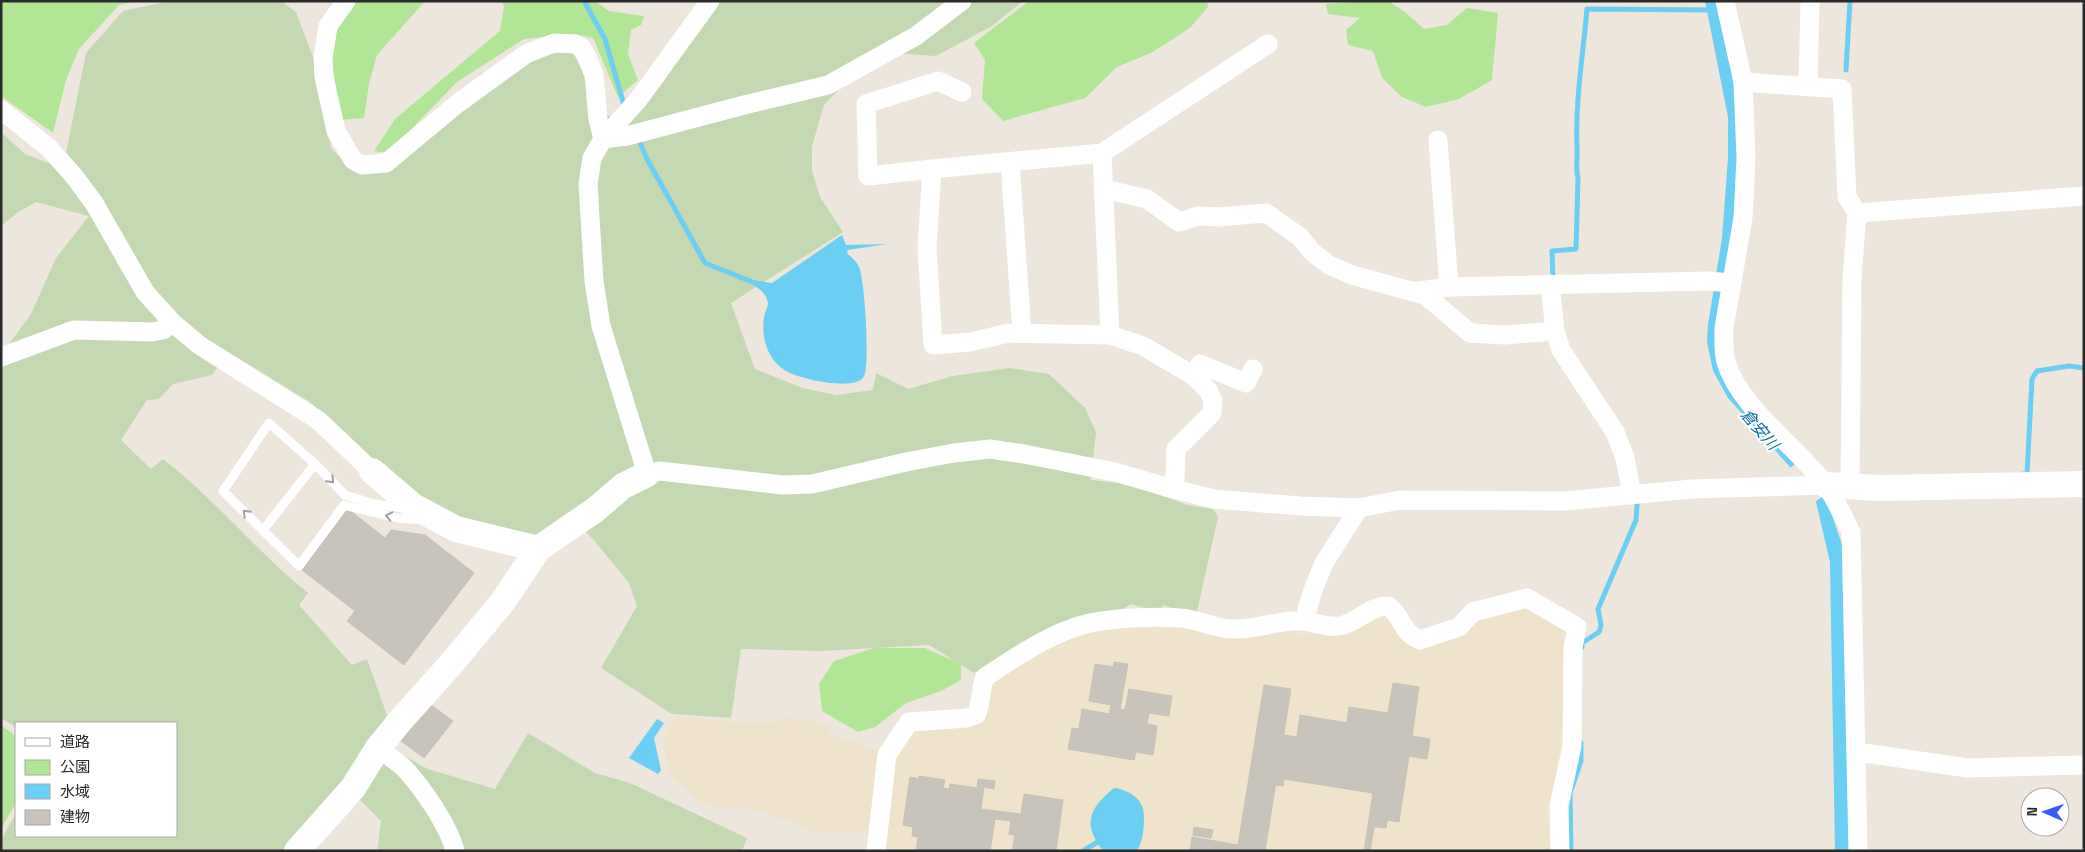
<svg xmlns="http://www.w3.org/2000/svg" width="2085" height="852" viewBox="0 0 2085 852" font-family="'Space Grotesk','Noto Sans JP',sans-serif">
<style>
.education{fill:#efe4cb}
.green{fill:#b1e696}
.cemetery{fill:#c4d8b2}
.water{fill:#6bcef3}
.pier{fill:#ede6dc}
.lines{fill:none;stroke-linecap:round;stroke-linejoin:round}
.stream{stroke:#6bcef3;stroke-width:5}
.building{fill:#c8c3bb;stroke:#c8c2b5}
.lane{stroke:#fff;stroke-width:9}
.street{stroke:#fff;stroke-width:19}
.secondary{stroke:#fff;stroke-width:26}
.oneway{stroke:#9f9f9f}
.labels{text-anchor:middle;stroke-width:4;stroke-linejoin:round;paint-order:stroke}
.water-label{font-size:16px;font-style:italic;fill:#086ba1;stroke:#fff}
</style>
<rect width="100%" height="100%" fill="#ede6dc"/>
<!-- education -->
<g class="education">
<path d="M1527 604 1569 630 1565 745 1553 851H882L891 762 912 729 964 726 994 679 1066 636 1096 627 1294 625 1296 635 1348 630 1385 612 1403 637Z"/>
<path d="M678 716 735 722H773L786 718 795 719 830 724V734L845 740 858 742 863 747 882 749 872 833 813 832 790 821 766 813 740 807 718 808 700 802 669 774 663 738Z"/>
</g>
<!-- green -->
<g class="green">
<path d="M1 1H136L119 5 79 49 66 80 53 133 1 96Z"/>
<path d="M354 1H425L377 55 369 84 364 118 340 120 332 61 337 30Z"/>
<path d="M502 1H595L609 11 644 16 641 25 631 30 628 54 638 80 618 97 593 38 575 34 524 39 457 82 388 153 374 151 395 119 500 31 504 6Z"/>
<path d="M1029 1H1207L1208 7 1190 28 1151 53 1117 67 1085 98 1003 121 982 99 985 60 974 43Z"/>
<path d="M1368 1H1388L1405 12 1424 29 1447 25 1467 8 1498 13 1492 80 1459 99 1426 107 1402 97 1382 78 1373 51 1348 45 1346 30 1360 18 1328 14 1326 4Z"/>
<path d="M874 648H925L961 664V680L941 691 906 703 875 727 858 732 822 711 819 684 834 661Z"/>
<path d="M1 725 16 736V803L1 829Z"/>
</g>
<!-- cemetery -->
<g class="cemetery">
<path d="M170 1H281L296 12 313 57 331 148 353 170 386 167 532 60 559 48 573 53 585 77 590 109 628 123 661 85 719 1H1023L992 26 936 56 875 52 824 105 812 146V171L820 197 843 232 731 303 755 369 802 388 836 395 873 390 876 373 908 389 953 376 1009 368 1049 374 1085 408 1096 432 1091 480 1135 485 1187 505 1213 509 1218 517 1196 616 1163 605 1160 612 1131 604 1123 609 1061 626 974 673 929 645 820 651 741 649 731 718 672 714 601 668 637 606 629 583 593 539 570 517 536 540 435 512 373 461 310 402 228 352 212 375 173 384 159 399 147 400 121 440 151 469 163 459C215 499 257 552 308 593L299 605 352 665 367 659 388 718 348 774 282 851H3L1 840 16 813V836H176V723H16V727L1 718V355L31 314 56 258 89 216 36 202 18 212 1 226V132L25 154 48 163 66 153 86 53 123 11Z"/>
<path d="M528 733 595 773 630 783 747 838 742 851H377L381 821 357 797 393 750 428 769 495 789Z"/>
</g>
<!-- water -->
<g class="water">
<path d="M1705 1H1719L1736 91 1740 158 1719 360 1826 498 1845 553 1849 851H1835L1830 562 1816 502 1790 467 1728 398 1713 371 1707 342 1708 325 1722 238 1728 158V117Z"/>
<path d="M842 235 846 245 887 244 848 250 847 253C851 257 857 262 859 267 865 280 870 366 864 376 856 392 801 379 788 372 768 361 761 339 764 317 765 312 768 307 768 303 766 293 759 288 751 284L752 280 772 283Z"/>
<path d="M657 719 664 723 654 738 661 770 658 774 629 758Z"/>
<path d="M1114 788C1124 789 1138 795 1142 806 1146 814 1144 845 1136 851H1103C1082 823 1089 809 1114 788Z"/>
</g>
<!-- pier -->
<path class="pier" d="M1796 463 1825 494 1814 503 1789 469Z"/>
<g class="lines">
<!-- stream -->
<g class="stream">
<path d="M584 1 605 39 624 105"/>
<path d="M1846 70 1850 1"/>
<path d="M638 138 647 159 705 263 755 283"/>
<path d="M1553 282 1552 251 1576 249 1578 178C1575 166 1578 160 1577 148 1575 102 1583 55 1587 9L1713 10"/>
<path d="M2023 474H2027L2032 379 2037 371 2069 366 2084 368"/>
<path d="M1582 647V643L1599 632 1601 625 1598 609 1636 520 1637 505"/>
<path d="M1083 851 1101 840"/>
<path d="M1571 851 1570 793 1581 761V743"/>
</g>
</g>
<!-- building -->
<g class="building">
<path d="M348 509 385 538 391 530 425 535 474 573 404 665 347 621 355 611 302 570Z"/>
<path d="M1114 662 1128 664 1120 709 1125 710 1129 689 1172 696 1169 716 1149 713 1147 724 1157 726 1153 755 1136 752 1134 760 1068 749 1072 728 1079 729 1082 709 1109 714 1111 705 1089 701 1095 664 1113 667Z"/>
<path d="M1393 683 1419 687 1412 736 1430 739 1427 759 1409 756 1399 822 1387 820 1386 828 1368 826 1373 793 1284 779 1283 786 1276 785 1284 735 1297 737 1300 715 1347 723 1349 707 1388 713Z"/>
<path d="M1264 685 1291 689 1265 851H1190L1192 837 1238 845Z"/>
<path d="M430 704 453 721 424 758 401 741Z"/>
<path d="M919 776 945 780 943 788 949 789 950 784 977 788 978 779 995 781 994 789 984 787 981 809 1021 814 1024 794 1063 800 1056 851 1012 850 1015 835 1009 834 1011 821 995 819 990 851H916L918 837 912 836 913 827 903 825 910 777 919 779Z"/>
<path d="M1368 826 1374 827 1370 851H1364Z"/>
<path d="M1194 827 1213 830 1211 838 1193 835Z"/>
</g>
<g class="lines">
<!-- lane -->
<g class="lane">
<path d="M404 508 375 504 345 495 315 464 269 423 223 491 299 566 344 505 398 518 422 520"/>
<path d="M263 530 315 464"/>
</g>
<!-- street -->
<g class="street">
<path d="M346 1 328 26 323 58 324 77 336 131 353 160 362 165 386 163 457 104 526 54 554 43 575 44 582 48 587 57 594 75 598 119 603 139"/>
<path d="M710 1 638 100 603 139 592 158 588 184 594 281 601 326 647 474 660 471 783 485 812 484 906 462 954 453 990 449 1024 454 1115 472 1166 487 1214 499 1300 506 1359 508 1400 500 1565 501 1692 489 1826 485"/>
<path d="M1725 1 1743 82 1746 158 1743 218 1724 328C1724 339 1723 351 1726 362 1739 407 1797 447 1825 484 1835 498 1843 516 1851 532L1858 851"/>
<path d="M1743 82 1842 89 1847 197 1857 213 1852 278 1850 486"/>
<path d="M1808 86 1810 1"/>
<path d="M1 110 49 148 74 176 94 203 145 292 173 323 199 345 318 420 372 471"/>
<path d="M603 139 627 136 744 105 828 85 916 36 962 1"/>
<path d="M1438 140 1449 287"/>
<path d="M1102 153 1110 335"/>
<path d="M1010 162 1022 333"/>
<path d="M932 169 868 176 866 104 938 81 962 92"/>
<path d="M1104 189 1147 199 1179 222 1198 216 1218 217 1266 213 1300 237 1312 252 1329 265 1352 275 1425 295 1470 333 1505 335 1555 331"/>
<path d="M1857 213 2084 196"/>
<path d="M1550 284 1555 331 1561 350 1615 432 1625 458 1632 495"/>
<path d="M1412 292 1449 287 1709 281 1730 283"/>
<path d="M1 357 74 330 152 332 163 330 173 323"/>
<path d="M1194 376 1200 364 1246 383 1253 369"/>
<path d="M1166 487 1175 480 1176 449 1212 413 1213 401 1208 390 1194 376 1143 346 1110 335 1009 333 970 342 933 345 927 248 932 169 1102 153 1268 44"/>
<path d="M1304 621C1316 623 1332 629 1344 625 1359 620 1371 606 1388 606 1403 616 1400 632 1420 640L1459 627 1473 612 1527 598 1577 627 1573 648 1572 746 1559 806 1560 851"/>
<path d="M378 748C387 755 398 762 406 770 423 789 449 826 455 851"/>
<path d="M1857 752 1968 768 2084 765"/>
<path d="M876 851 887 755 909 722 967 718 976 715C982 703 980 689 985 677 1016 657 1050 633 1086 624 1109 618 1157 616 1181 618 1198 619 1215 629 1233 629 1257 630 1280 619 1304 621L1313 590 1324 563 1359 508"/>
</g>
<!-- secondary -->
<g class="secondary">
<path d="M372 471 413 506 456 529 538 549"/>
<path d="M1826 485 1879 488 2084 484"/>
<path d="M297 851 353 788 378 748 400 721 452 663 504 600 538 549 595 510 623 486 647 474"/>
</g>
</g>
<!-- one-way arrows -->
<defs><path id="oneway-chevron" d="M-2-3.5L2.5 0L-2 3.5" fill="none" stroke-width="1.6" stroke-linecap="round" stroke-linejoin="round" transform="scale(1.25)"/></defs>
<g class="oneway">
<use href="#oneway-chevron" transform="translate(331 480) rotate(46)"/>
<use href="#oneway-chevron" transform="translate(246 513) rotate(-135)"/>
<use href="#oneway-chevron" transform="translate(389 516) rotate(-167)"/>
</g>
<g class="labels">
<!-- water labels -->
<g class="water-label">
<text transform="translate(1760 429) rotate(49)" y="6">倉安川</text>
</g>
</g>
<!-- border -->
<rect width="2085" height="852" fill="none" stroke="#2a2a2a" stroke-width="5"/>
<!-- legend -->
<rect x="15" y="722" width="162" height="115" fill="#ffffff" stroke="#aaaaaa"/>
<rect x="25" y="738" width="25" height="8" fill="#ffffff" stroke="#aaaaaa"/>
<text x="60" y="747" font-size="15" fill="#2a2a2a">道路</text>
<rect x="25" y="760" width="25" height="15" fill="#b1e696" stroke="#aaaaaa"/>
<text x="60" y="772" font-size="15" fill="#2a2a2a">公園</text>
<rect x="25" y="784" width="25" height="15" fill="#6bcef3" stroke="#aaaaaa"/>
<text x="60" y="797" font-size="15" fill="#2a2a2a">水域</text>
<rect x="25" y="810" width="25" height="15" fill="#c8c3bb" stroke="#aaaaaa"/>
<text x="60" y="822" font-size="15" fill="#2a2a2a">建物</text>
<!-- north arrow -->
<g transform="translate(2045 812) rotate(272)"><circle r="24" fill="#ffffff" stroke="#aaaaaa"/>
<path d="M0-4L9 19L0 12L-9 19Z" fill="#375aff"/>
<text y="-8" font-size="14" font-weight="bold" text-anchor="middle" fill="#2a2a2a">N</text>
</g>
</svg>
